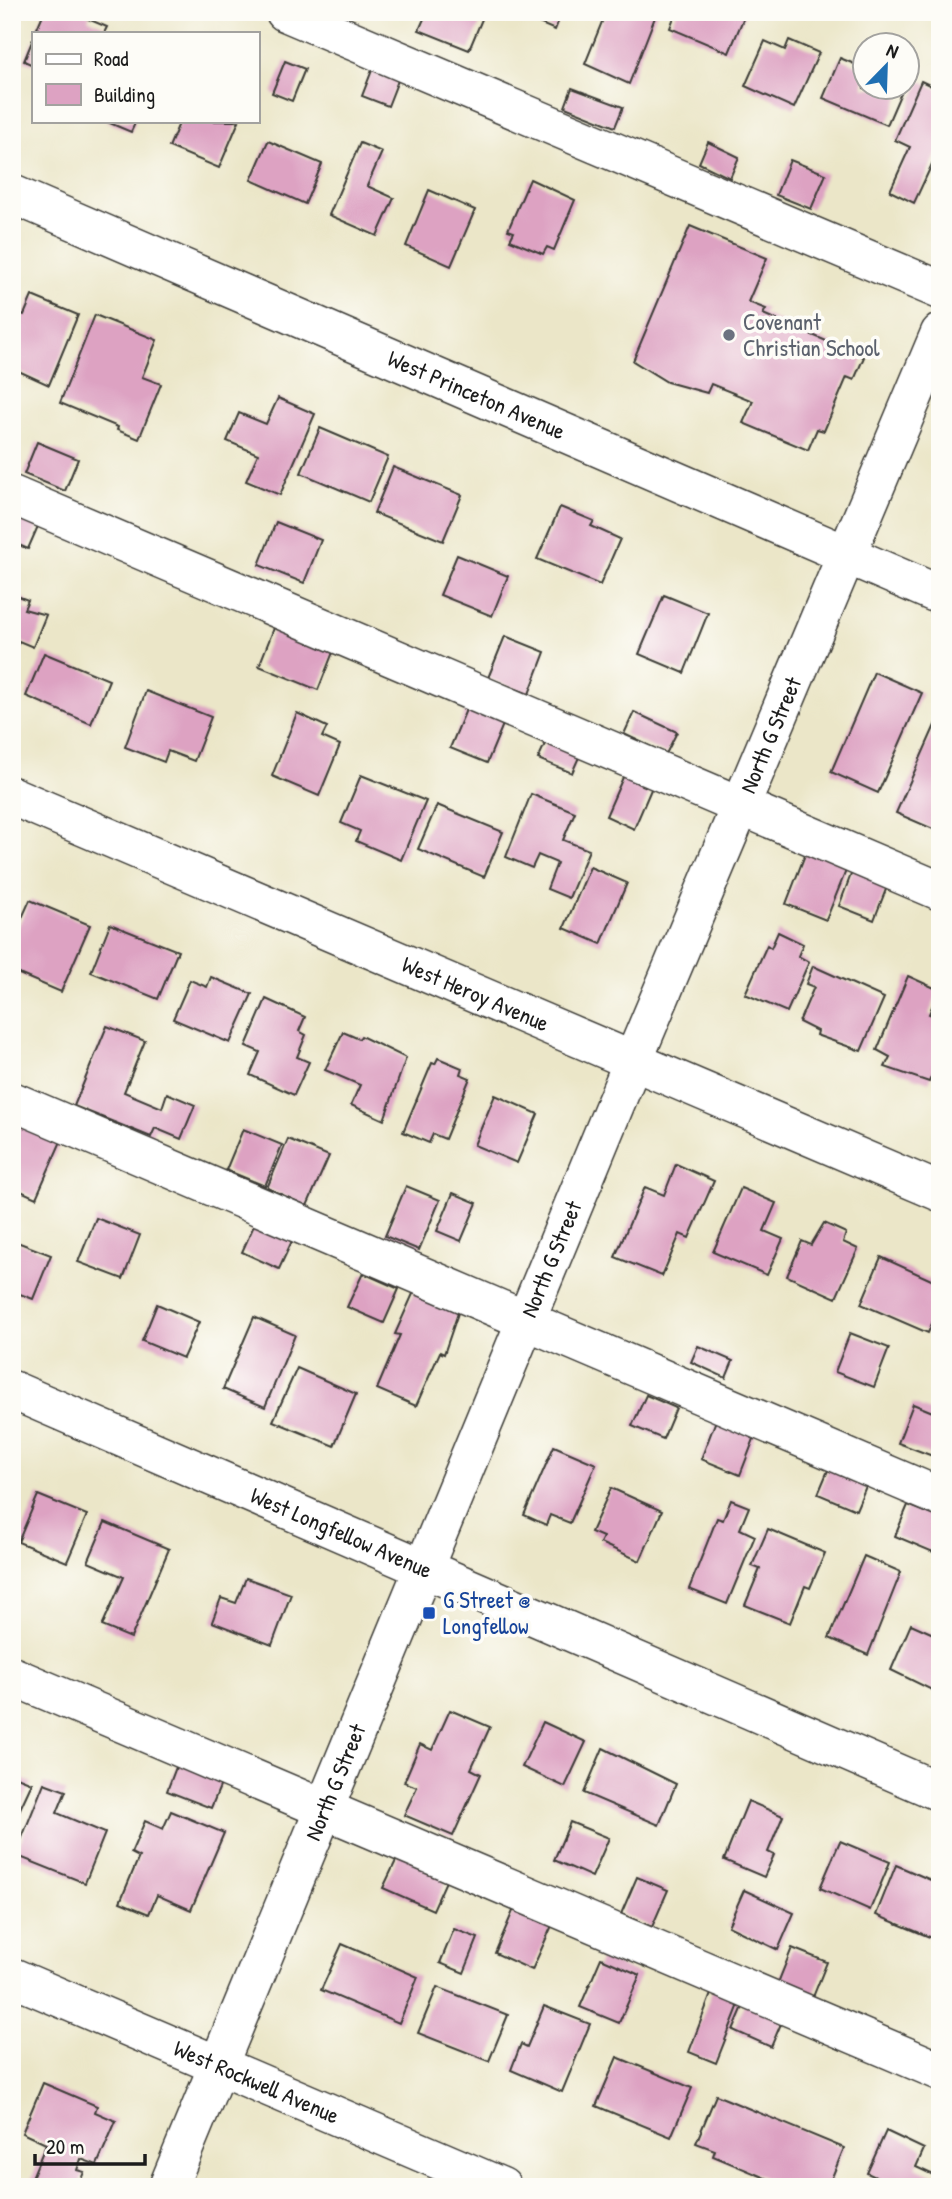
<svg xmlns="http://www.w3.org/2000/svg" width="952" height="2199" viewBox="0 0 952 2199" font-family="'Patrick Hand',sans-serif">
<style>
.building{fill:#dda2c2}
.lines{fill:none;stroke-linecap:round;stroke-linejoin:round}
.minor-casing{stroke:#3b3a36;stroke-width:41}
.minor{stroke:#fff;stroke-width:38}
.worship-dot{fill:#6b7280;stroke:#fdfcf7;stroke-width:2.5}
.transit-dot{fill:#1a4fb4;stroke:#fdfcf7;stroke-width:2.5}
.labels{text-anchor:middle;stroke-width:7;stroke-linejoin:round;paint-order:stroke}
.worship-label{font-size:23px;fill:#5b616d;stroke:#fdfcf7;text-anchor:start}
.street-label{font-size:23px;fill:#1c1c1c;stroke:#fdfcf7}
.transit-label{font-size:23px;fill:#164399;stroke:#fdfcf7;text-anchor:start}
</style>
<rect width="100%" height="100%" fill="#fdfcf7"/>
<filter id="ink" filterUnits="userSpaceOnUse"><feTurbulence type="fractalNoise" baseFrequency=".0143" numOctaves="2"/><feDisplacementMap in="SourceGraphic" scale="14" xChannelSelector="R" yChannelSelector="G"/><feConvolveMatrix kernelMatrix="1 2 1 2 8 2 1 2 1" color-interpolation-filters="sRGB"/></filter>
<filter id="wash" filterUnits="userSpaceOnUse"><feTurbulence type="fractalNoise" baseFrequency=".00686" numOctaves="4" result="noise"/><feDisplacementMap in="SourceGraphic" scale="28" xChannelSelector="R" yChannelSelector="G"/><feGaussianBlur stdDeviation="1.57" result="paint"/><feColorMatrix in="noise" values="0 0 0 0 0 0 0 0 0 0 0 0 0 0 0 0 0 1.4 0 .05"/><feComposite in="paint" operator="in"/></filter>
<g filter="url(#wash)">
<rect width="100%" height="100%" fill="#ebe6c8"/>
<g id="blocks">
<!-- building -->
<g class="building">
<path d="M44 12H81L90 15 88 19 107 27 104 33H35Z"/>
<path d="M427 12H485L469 50 419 30Z"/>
<path d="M513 12H562L555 30Z"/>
<path d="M606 12H657L629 84 585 64Z"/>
<path d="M676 12H746L729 53 670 28Z"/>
<path d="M33 39V65L24 61Z"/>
<path d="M789 40 819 53 794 108 745 86 765 41 785 50Z"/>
<path d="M840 58 864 68V88H903L887 125 823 98Z"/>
<path d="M376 60 402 70 388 106 362 96Z"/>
<path d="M285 61 305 69 292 101 272 93Z"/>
<path d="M921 81 940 90V147L914 203 890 191 910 147 895 140Z"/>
<path d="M572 88 623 107 615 127 565 107Z"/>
<path d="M105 121H136L131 132Z"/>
<path d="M180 121H239L219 168 169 147Z"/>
<path d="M268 141 322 164 305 204 251 180Z"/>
<path d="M708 142 739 157 730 178 699 163Z"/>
<path d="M360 143 382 152 367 186 394 198 377 236 329 215Z"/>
<path d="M790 160 826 174 811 209 776 195Z"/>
<path d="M530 179 575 200 554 250 547 247 543 254 510 240 514 232 508 230Z"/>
<path d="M429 190 475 210 451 266 406 246Z"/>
<path d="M690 226 767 258 748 302 766 309 763 314 864 357 854 380 847 377 824 431 817 429 808 450 743 423 753 401 711 384 707 393 667 382 633 361Z"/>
<path d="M32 296 78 315 49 385 12 368V310L24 315Z"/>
<path d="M95 315 157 340 142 377 161 384 139 439 117 430 118 427 60 403Z"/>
<path d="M278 398 315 414 280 495 246 481 258 454 227 441 239 413 266 424Z"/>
<path d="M320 428 388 457 369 502 301 473Z"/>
<path d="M37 442 78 459 65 491 24 474Z"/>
<path d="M393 467 462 495 443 541 374 513Z"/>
<path d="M12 503 42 517 28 549 12 542Z"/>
<path d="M560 507 594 521 591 526 620 539 600 585 537 559Z"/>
<path d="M276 522 321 540 304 583 259 565Z"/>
<path d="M457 555 508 576 492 616 440 595Z"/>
<path d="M12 594 28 600 24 609 46 615 33 647 19 641 12 658Z"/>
<path d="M664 595 708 613 684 673 639 654Z"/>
<path d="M278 618 337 642 318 690 259 666Z"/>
<path d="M505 636 545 652 529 694 488 678Z"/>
<path d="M44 653 109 680 91 724 26 696Z"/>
<path d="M874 672 922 693 878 793 831 772Z"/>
<path d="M146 691 211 717 194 761 168 751 164 762 125 747Z"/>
<path d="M470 700 507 715 487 763 450 748Z"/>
<path d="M634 712 677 732 666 754 624 734Z"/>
<path d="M297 713 327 727 322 737 340 745 319 796 272 776Z"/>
<path d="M940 714V832L896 813Z"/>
<path d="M550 733 583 748 572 773 538 759Z"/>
<path d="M627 768 655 780 634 829 606 816Z"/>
<path d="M361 775 426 801 401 860 356 841 360 831 341 823Z"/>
<path d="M531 794 575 812 563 840 589 850 569 898 547 889 557 863 538 855 532 868 506 857Z"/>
<path d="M437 805 503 832 484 877 418 849Z"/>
<path d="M808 847 849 863 826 920 786 904Z"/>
<path d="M855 864 890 879 874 920 839 906Z"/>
<path d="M590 867 627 883 601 944 564 928Z"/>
<path d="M30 900 90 925 61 992 12 971V940Z"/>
<path d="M110 924 178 951 158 999 91 972Z"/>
<path d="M778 932 803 944 798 956 809 962 787 1012 745 994 767 945 771 948Z"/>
<path d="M813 966 884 998 861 1051 816 1035 817 1031 799 1022 814 987 806 984Z"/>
<path d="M908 976 939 990 929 1014 940 1018V1057L929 1082 885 1067 890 1057 877 1050Z"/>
<path d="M211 977 252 994 230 1043 173 1019 190 980 207 987Z"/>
<path d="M266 999 305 1017 299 1031 306 1035 297 1057 309 1062 294 1095 250 1075 260 1052 246 1046Z"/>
<path d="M107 1026 145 1041 124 1092 162 1108 167 1093 195 1105 181 1139 155 1128 151 1137 74 1106Z"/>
<path d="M343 1032 359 1039 361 1036 406 1058 384 1120 351 1105 360 1085 325 1070Z"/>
<path d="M438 1058 462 1068 460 1074 470 1078 445 1139 433 1134 429 1143 403 1132 432 1063 435 1064Z"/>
<path d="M495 1095 538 1114 517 1163 474 1145Z"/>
<path d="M26 1112 66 1130 36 1198 12 1187V1143Z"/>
<path d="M243 1129 282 1145 265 1186 226 1170Z"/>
<path d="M288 1139 329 1156 307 1206 267 1188Z"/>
<path d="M676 1164 714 1181 689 1238 680 1234 662 1276 615 1257 645 1187 664 1195Z"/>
<path d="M406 1186 440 1200 419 1250 385 1236Z"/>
<path d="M741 1188 776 1203 764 1231 783 1239 767 1275 713 1252Z"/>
<path d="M453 1193 477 1203 461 1241 437 1231Z"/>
<path d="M260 1212 298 1228 279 1269 242 1252Z"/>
<path d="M96 1218 140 1235 123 1279 78 1262Z"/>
<path d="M824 1223 846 1233 843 1242 858 1249 836 1298 787 1276 802 1241 811 1245Z"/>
<path d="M12 1240 51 1255 33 1299 12 1291Z"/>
<path d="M881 1257 940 1284V1305L928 1333 861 1304Z"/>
<path d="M363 1273 399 1289 384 1323 347 1307Z"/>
<path d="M416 1287 460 1307 444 1354 440 1352 416 1406 377 1389 400 1335 395 1334Z"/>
<path d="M157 1304 199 1322 183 1358 142 1341Z"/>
<path d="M254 1317 295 1335 265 1407 223 1389Z"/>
<path d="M850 1333 889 1348 874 1387 835 1372Z"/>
<path d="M698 1346 733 1361 726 1378 691 1362Z"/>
<path d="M297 1368 356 1394 334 1446 273 1421Z"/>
<path d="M646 1395 676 1408 663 1439 632 1426Z"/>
<path d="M913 1404 940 1415 938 1458 898 1443Z"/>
<path d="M720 1410 759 1426 740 1475 701 1459Z"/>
<path d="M554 1446 596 1464 570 1523 550 1515 546 1525 524 1515Z"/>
<path d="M834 1456 872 1472 856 1510 818 1494Z"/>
<path d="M611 1488 662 1511 640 1561 600 1543 603 1537 591 1532Z"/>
<path d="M38 1495 87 1515 67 1562 18 1542Z"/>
<path d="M731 1500 749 1507 740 1529 755 1536 727 1604 689 1589 717 1518 723 1520Z"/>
<path d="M908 1505 940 1518V1535L933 1552 895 1536Z"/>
<path d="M105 1522 169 1549 131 1638 102 1626 124 1577 88 1562Z"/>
<path d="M768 1529 825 1553 810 1588 805 1586 790 1623 745 1605 760 1569 752 1566Z"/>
<path d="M864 1556 901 1572 868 1655 829 1638Z"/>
<path d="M246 1578 291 1594 272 1645 212 1622 221 1598 236 1603Z"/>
<path d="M911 1624 940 1637V1694L891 1670Z"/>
<path d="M450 1710 490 1727 471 1769 481 1774 453 1836 404 1815 417 1787 404 1782 420 1744 432 1750Z"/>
<path d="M543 1722 586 1742 565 1787 522 1767Z"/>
<path d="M603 1748 676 1784 659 1825 584 1793Z"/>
<path d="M181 1754 226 1772 211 1808 167 1791Z"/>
<path d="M12 1775 32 1783 12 1826Z"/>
<path d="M44 1783 66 1791 57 1813 105 1833 85 1883 15 1855Z"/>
<path d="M748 1801 783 1816 768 1852 774 1855 764 1877 724 1860Z"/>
<path d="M171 1811 224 1833 191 1910 157 1895 149 1914 120 1902 139 1857 131 1853 145 1821 163 1829Z"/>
<path d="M570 1822 609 1838 592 1877 554 1860Z"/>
<path d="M840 1841 890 1862 870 1910 820 1888Z"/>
<path d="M402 1848 451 1870 433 1910 383 1888Z"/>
<path d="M896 1865 940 1884 937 1940 876 1915Z"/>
<path d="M637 1877 668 1890 652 1927 621 1914Z"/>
<path d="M744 1890 794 1913 778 1950 728 1926Z"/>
<path d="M516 1904 554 1921 532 1970 495 1953Z"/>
<path d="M454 1929 478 1938 464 1973 440 1963Z"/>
<path d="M342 1944 418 1977 399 2023 321 1990Z"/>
<path d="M792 1948 827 1962 813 1997 778 1983Z"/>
<path d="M601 1958 640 1975 619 2023 580 2007Z"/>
<path d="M714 1986 742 1997 716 2063 689 2052Z"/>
<path d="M437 1987 508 2015 489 2061 418 2033Z"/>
<path d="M745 2002 783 2019 771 2047 733 2030Z"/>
<path d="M544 2006 590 2024 562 2092 511 2070 521 2044 527 2047Z"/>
<path d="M617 2057 692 2088 671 2137 596 2106Z"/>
<path d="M43 2083 97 2106 95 2112 116 2121 97 2165 81 2159 77 2170 84 2172 78 2187H28L46 2144 22 2133Z"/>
<path d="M716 2095 844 2148 828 2187H787L713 2156 715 2150 696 2143Z"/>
<path d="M886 2131 924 2149 916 2167 940 2178V2187H897L867 2173Z"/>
</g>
</g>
</g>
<g filter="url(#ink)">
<use href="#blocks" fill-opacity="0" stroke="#3b3a36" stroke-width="2"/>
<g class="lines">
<!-- minor casing -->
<g class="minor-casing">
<g id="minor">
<path d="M285 12 940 290"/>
<path id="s1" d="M12 194 940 595"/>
<path d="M12 495 940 891"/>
<path id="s2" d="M12 796 940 1192"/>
<path d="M12 1101 940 1497"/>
<path id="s3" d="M12 1390 940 1792"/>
<path d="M12 1676 940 2071"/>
<path id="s4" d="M12 1977 502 2187"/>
<path id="s5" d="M168 2187 633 1061 940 333"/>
</g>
</g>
<!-- minor -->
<use href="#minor" class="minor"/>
</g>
</g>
<!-- markers -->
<circle class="worship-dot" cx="729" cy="335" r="7"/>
<rect class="transit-dot" x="422" y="1606" width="14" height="14" rx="3.5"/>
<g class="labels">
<!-- worship labels -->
<g class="worship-label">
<text x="743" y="330">Covenant<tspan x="743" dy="26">Christian School</tspan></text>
</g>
<!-- street labels -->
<g class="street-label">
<text dy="8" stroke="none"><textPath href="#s1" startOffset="506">West Princeton Avenue</textPath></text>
<text dy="8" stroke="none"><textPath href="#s5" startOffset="1572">North G Street</textPath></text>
<text dy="8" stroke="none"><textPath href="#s2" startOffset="504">West Heroy Avenue</textPath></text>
<text dy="8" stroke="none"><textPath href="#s5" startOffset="1004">North G Street</textPath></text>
<text dy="8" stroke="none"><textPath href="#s3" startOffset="359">West Longfellow Avenue</textPath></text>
<text dy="8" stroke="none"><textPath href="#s5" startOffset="438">North G Street</textPath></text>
<text dy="8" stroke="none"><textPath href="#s4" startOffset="266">West Rockwell Avenue</textPath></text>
</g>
<!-- transit labels -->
<g class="transit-label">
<text x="443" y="1608">G Street @<tspan x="443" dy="26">Longfellow</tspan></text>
</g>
</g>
<!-- margin -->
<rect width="952" height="2199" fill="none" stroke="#fdfcf7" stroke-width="42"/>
<!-- legend -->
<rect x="32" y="32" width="228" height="91" fill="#fdfcf7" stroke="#a3a29f" stroke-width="2"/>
<rect x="46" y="54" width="35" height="10" fill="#ffffff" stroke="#a3a29f" stroke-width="2"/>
<text x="94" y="66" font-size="21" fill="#1c1c1c">Road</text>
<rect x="46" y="84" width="35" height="21" fill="#dda2c2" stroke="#a3a29f" stroke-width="2"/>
<text x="94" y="102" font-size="21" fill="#1c1c1c">Building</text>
<!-- north arrow -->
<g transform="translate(886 66) rotate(23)"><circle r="33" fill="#fdfcf7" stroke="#a3a29f" stroke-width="2"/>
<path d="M0-5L12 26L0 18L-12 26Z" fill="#1f6fb2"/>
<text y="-10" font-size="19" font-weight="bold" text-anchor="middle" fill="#1c1c1c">N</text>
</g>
<!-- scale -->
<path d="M35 2154v10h110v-10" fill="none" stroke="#1c1c1c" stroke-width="3.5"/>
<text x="46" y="2154" font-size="21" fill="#1c1c1c" stroke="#fdfcf7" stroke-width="5" paint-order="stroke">20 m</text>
</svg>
